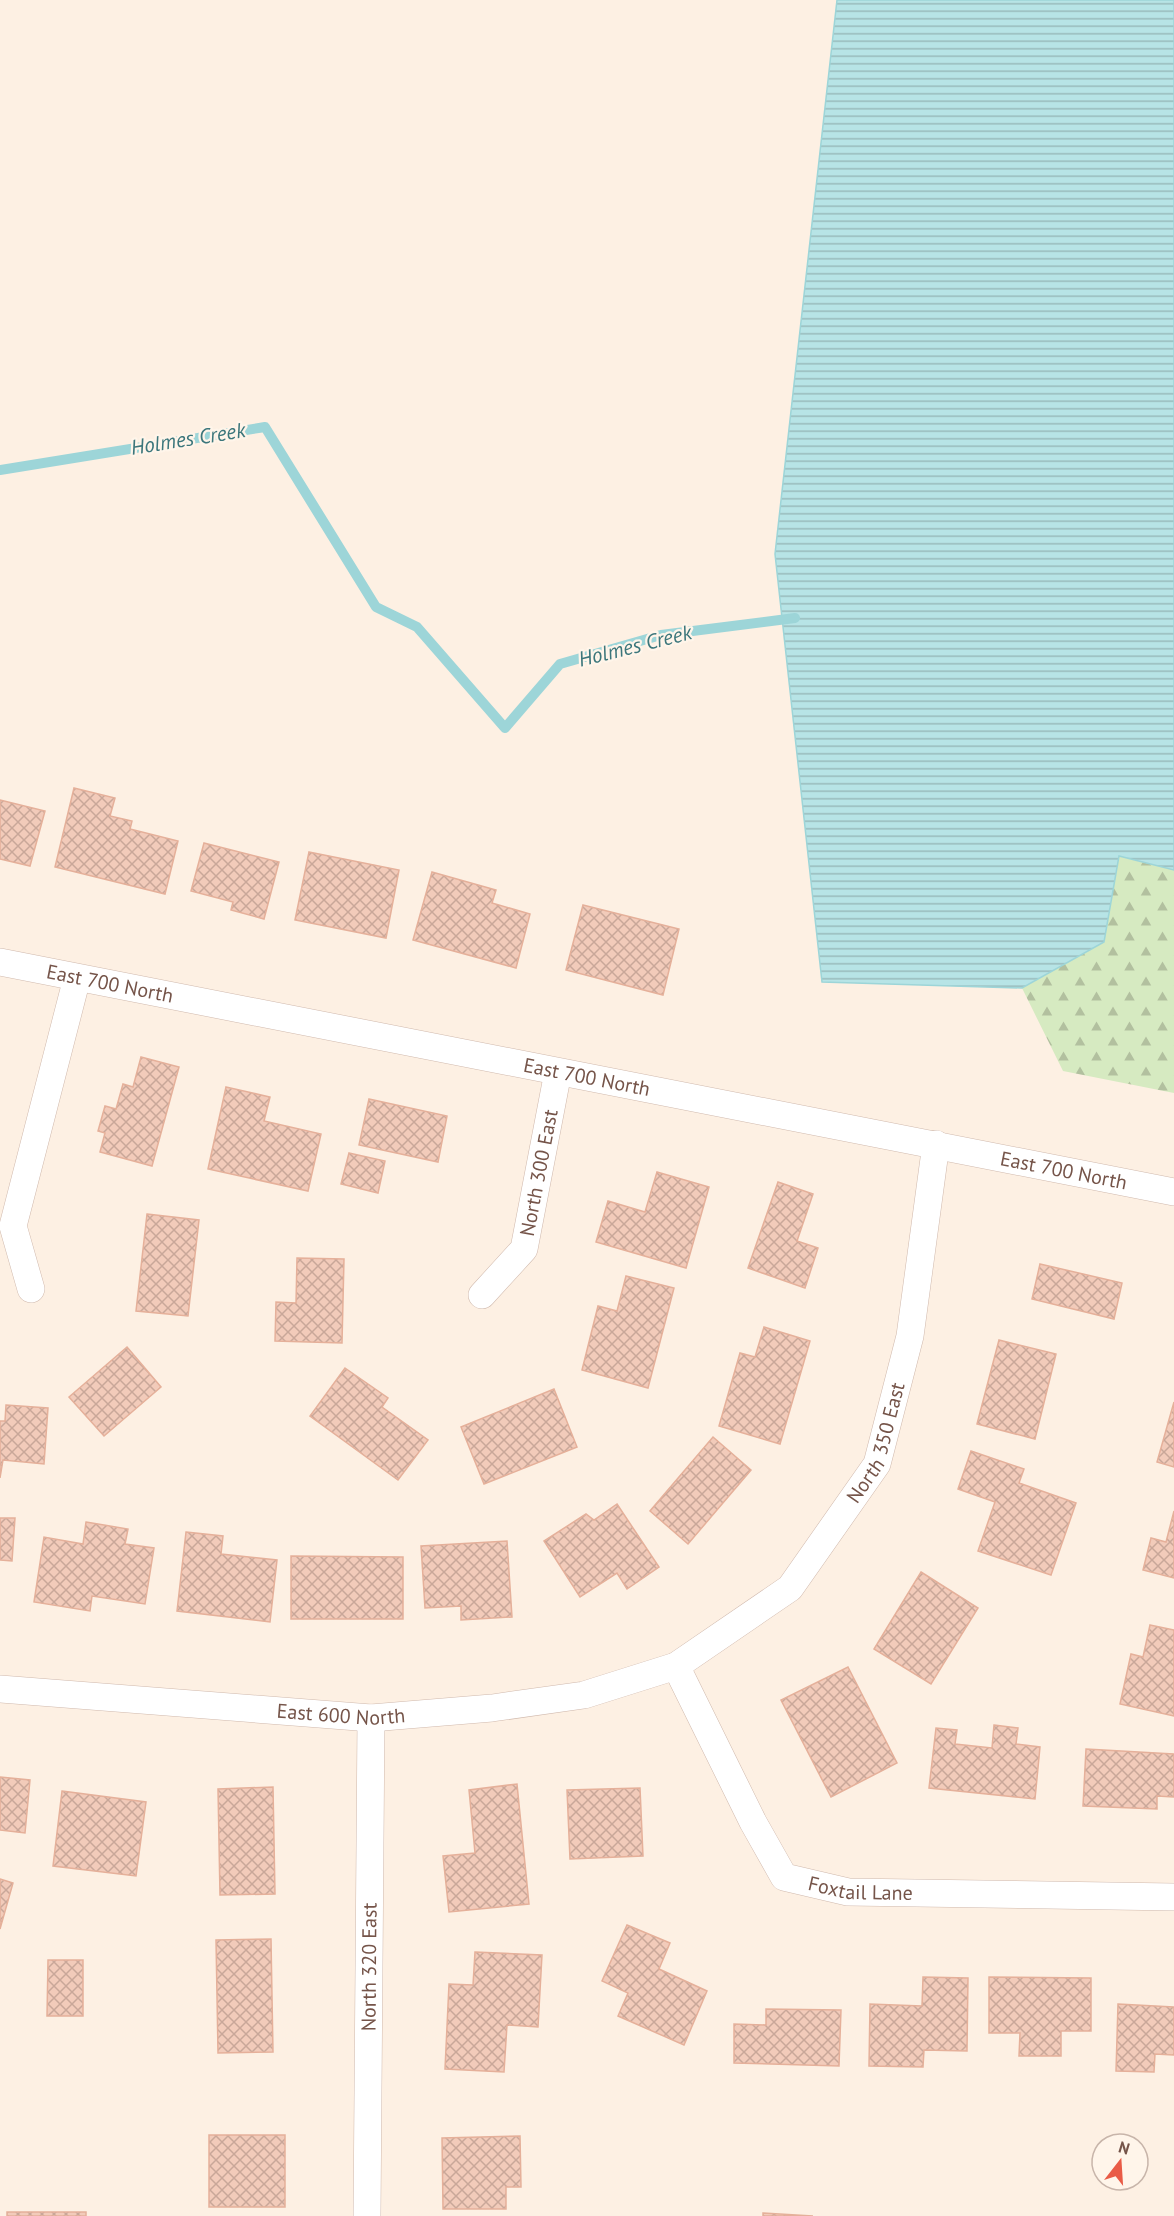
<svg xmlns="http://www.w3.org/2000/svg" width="1174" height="2216" viewBox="0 0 1174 2216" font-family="'PT Sans',sans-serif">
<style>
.forest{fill:url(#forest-firs)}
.water{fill:url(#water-rules);stroke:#9dd5d8;stroke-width:1.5}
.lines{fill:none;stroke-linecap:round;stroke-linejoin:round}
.stream{stroke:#9dd5d8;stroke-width:10}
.building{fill:url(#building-cross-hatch);stroke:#e5b09a;stroke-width:1.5}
.minor-casing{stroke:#d0b9ad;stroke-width:28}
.minor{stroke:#fff;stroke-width:27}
.labels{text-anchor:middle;stroke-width:4.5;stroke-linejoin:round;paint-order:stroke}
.street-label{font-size:20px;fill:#755449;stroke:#fff5ea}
.water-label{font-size:21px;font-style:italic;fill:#3c767b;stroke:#fff5ea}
</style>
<defs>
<pattern id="forest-firs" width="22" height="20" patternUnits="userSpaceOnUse" patternTransform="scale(1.5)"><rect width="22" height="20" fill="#d6eac1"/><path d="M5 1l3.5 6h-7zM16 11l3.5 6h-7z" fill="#b2c09f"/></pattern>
<pattern id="water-rules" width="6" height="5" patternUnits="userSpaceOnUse" patternTransform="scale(1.5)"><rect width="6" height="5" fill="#b7e4e6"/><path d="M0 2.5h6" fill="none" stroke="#99bbbc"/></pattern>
<pattern id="building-cross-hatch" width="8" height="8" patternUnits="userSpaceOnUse" patternTransform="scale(1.5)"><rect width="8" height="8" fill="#f2cbba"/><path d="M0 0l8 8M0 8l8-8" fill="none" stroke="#c9a799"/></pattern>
</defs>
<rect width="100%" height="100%" fill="#fdf0e3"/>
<!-- forest -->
<path class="forest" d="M1118 856 1174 870V1093L1063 1071 1022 988 1104 942Z"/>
<!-- water -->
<path class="water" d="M837 0H1174V870L1119 856 1104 942 1022 988 822 982 775 554Z"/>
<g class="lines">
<!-- stream -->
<path class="stream" d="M0 470 265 427 376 607 417 627 505 728 560 664 661 635 795 618"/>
</g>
<!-- building -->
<g class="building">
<path d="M74 788 115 798 110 816 132 821 130 829 178 841 165 894 55 867Z"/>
<path d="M0 800 45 811 30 866 0 859Z"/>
<path d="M204 843 279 862 264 919 231 910 233 902 191 891Z"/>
<path d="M309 852 399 870 386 938 295 920Z"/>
<path d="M432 872 496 890 492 903 530 914 516 968 413 940Z"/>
<path d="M583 905 679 929 663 995 566 970Z"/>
<path d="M141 1057 179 1067 152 1166 100 1152 105 1133 98 1131 105 1106 116 1109 123 1084 133 1087Z"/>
<path d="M226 1087 270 1097 264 1121 321 1134 308 1191 208 1169Z"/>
<path d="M369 1099 447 1116 438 1162 359 1145Z"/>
<path d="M349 1153 385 1161 378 1193 341 1184Z"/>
<path d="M657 1172 709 1187 686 1268 596 1242 608 1201 645 1212Z"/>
<path d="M778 1182 813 1194 797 1241 818 1248 805 1288 748 1268Z"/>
<path d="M147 1214 199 1220 188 1316 136 1311Z"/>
<path d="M297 1258 344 1259 342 1343 275 1341 276 1302 296 1303Z"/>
<path d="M1040 1264 1122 1283 1114 1319 1032 1299Z"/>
<path d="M626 1276 674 1288 648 1388 582 1370 598 1306 617 1311Z"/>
<path d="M764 1327 810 1341 780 1444 719 1426 740 1353 755 1357Z"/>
<path d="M999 1340 1056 1354 1035 1439 977 1424Z"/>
<path d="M127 1347 161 1387 104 1436 69 1397Z"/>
<path d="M345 1368 388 1398 382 1407 428 1440 398 1480 310 1416Z"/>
<path d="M554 1389 577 1447 484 1484 461 1427Z"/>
<path d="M1174 1402V1467L1157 1462Z"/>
<path d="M6 1405 48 1408 44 1464 3 1460 0 1478V1421H5Z"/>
<path d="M713 1437 751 1470 688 1544 650 1511Z"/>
<path d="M971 1451 1024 1469 1019 1483 1076 1503 1051 1575 978 1551 995 1502 958 1489Z"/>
<path d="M617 1504 659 1567 627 1589 617 1573 580 1597 544 1541 586 1514 594 1520Z"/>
<path d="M1174 1511V1578L1143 1570 1151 1538 1166 1542Z"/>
<path d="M0 1518H15L12 1561 0 1560Z"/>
<path d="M86 1522 128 1529 125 1544 154 1548 145 1604 92 1596 90 1611 34 1602 44 1537 83 1544Z"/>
<path d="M186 1532 223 1536 221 1554 277 1560 270 1622 177 1611Z"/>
<path d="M507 1541 512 1617 461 1620V1606L425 1608 421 1546Z"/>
<path d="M291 1556 403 1557V1619H291Z"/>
<path d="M921 1572 978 1608 931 1684 874 1649Z"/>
<path d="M1150 1625 1174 1630V1716L1120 1704 1131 1654 1143 1657Z"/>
<path d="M848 1667 897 1763 831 1797 781 1700Z"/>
<path d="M994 1725 1018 1728 1016 1744 1040 1747 1035 1799 929 1788 936 1728 957 1730 955 1744 992 1748Z"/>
<path d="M1086 1749 1174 1754V1797L1157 1796V1809L1083 1806Z"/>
<path d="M0 1777 30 1780 25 1833 0 1830Z"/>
<path d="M517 1784 529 1904 449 1912 443 1856 475 1853 469 1790Z"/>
<path d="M273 1787 275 1894 220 1895 218 1789Z"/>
<path d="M640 1788 643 1856 570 1859 567 1790Z"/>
<path d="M62 1791 146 1802 136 1876 53 1866Z"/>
<path d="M0 1879 13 1883 0 1929Z"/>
<path d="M627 1925 670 1943 659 1969 707 1991 684 2045 618 2016 628 1993 602 1981Z"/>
<path d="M271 1939 273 2052 218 2053 216 1940Z"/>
<path d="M475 1952 542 1955 538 2027 507 2025 504 2072 445 2069 449 1984 473 1985Z"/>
<path d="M48 1960H83V2016H47Z"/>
<path d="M923 1977 968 1978 967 2051 924 2050 923 2067 869 2066 870 2004 922 2006Z"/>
<path d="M989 1977 1091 1978V2031H1061V2056H1019L1020 2033H989Z"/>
<path d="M1118 2004 1174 2007V2055L1155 2054 1154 2072 1116 2071Z"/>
<path d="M766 2009 841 2010 839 2066 734 2063V2024L766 2025Z"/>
<rect x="209" y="2135" width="76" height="72"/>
<path d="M520 2136 521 2187H506V2209H443L442 2138Z"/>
<rect x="7" y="2212" width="79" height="4"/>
<path d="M763 2213 813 2216H763Z"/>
</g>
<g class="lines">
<!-- minor casing -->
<g class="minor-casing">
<g id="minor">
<path id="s1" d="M0 962 1174 1192"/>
<path d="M31 1289 13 1226 77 978"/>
<path id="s2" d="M482 1295 524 1249 558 1072"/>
<path id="s3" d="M676 1666 753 1822 784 1877 848 1892 1174 1897"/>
<path id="s4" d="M0 1689 371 1718 492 1708 584 1695 676 1666 790 1588 877 1464 910 1336 936 1144"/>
<path id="s5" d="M367 2216 371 1718"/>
</g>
</g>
<!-- minor -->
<use href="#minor" class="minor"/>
</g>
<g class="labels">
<!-- street labels -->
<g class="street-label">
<text dy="7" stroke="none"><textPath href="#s1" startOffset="112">East 700 North</textPath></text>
<text dy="7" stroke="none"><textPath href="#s1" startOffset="598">East 700 North</textPath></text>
<text dy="7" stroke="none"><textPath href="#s1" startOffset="1084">East 700 North</textPath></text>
<text dy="7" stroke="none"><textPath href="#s2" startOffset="140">North 300 East</textPath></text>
<text dy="7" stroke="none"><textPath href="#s4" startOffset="992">North 350 East</textPath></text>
<text dy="7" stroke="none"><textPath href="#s4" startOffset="342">East 600 North</textPath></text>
<text dy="7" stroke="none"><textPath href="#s3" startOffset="315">Foxtail Lane</textPath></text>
<text dy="7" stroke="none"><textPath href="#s5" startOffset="249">North 320 East</textPath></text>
</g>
<!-- water labels -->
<g class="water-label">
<text transform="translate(188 439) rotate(-9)" y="7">Holmes Creek</text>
<text transform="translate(635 646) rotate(-14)" y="7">Holmes Creek</text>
</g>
</g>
<!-- north arrow -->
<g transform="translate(1120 2162) rotate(17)"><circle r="28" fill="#fff5ea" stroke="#c8b5aa" stroke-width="1.5"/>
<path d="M0-4.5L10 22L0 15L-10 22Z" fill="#e95b46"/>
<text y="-9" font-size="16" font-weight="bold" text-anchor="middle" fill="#755449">N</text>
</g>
</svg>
